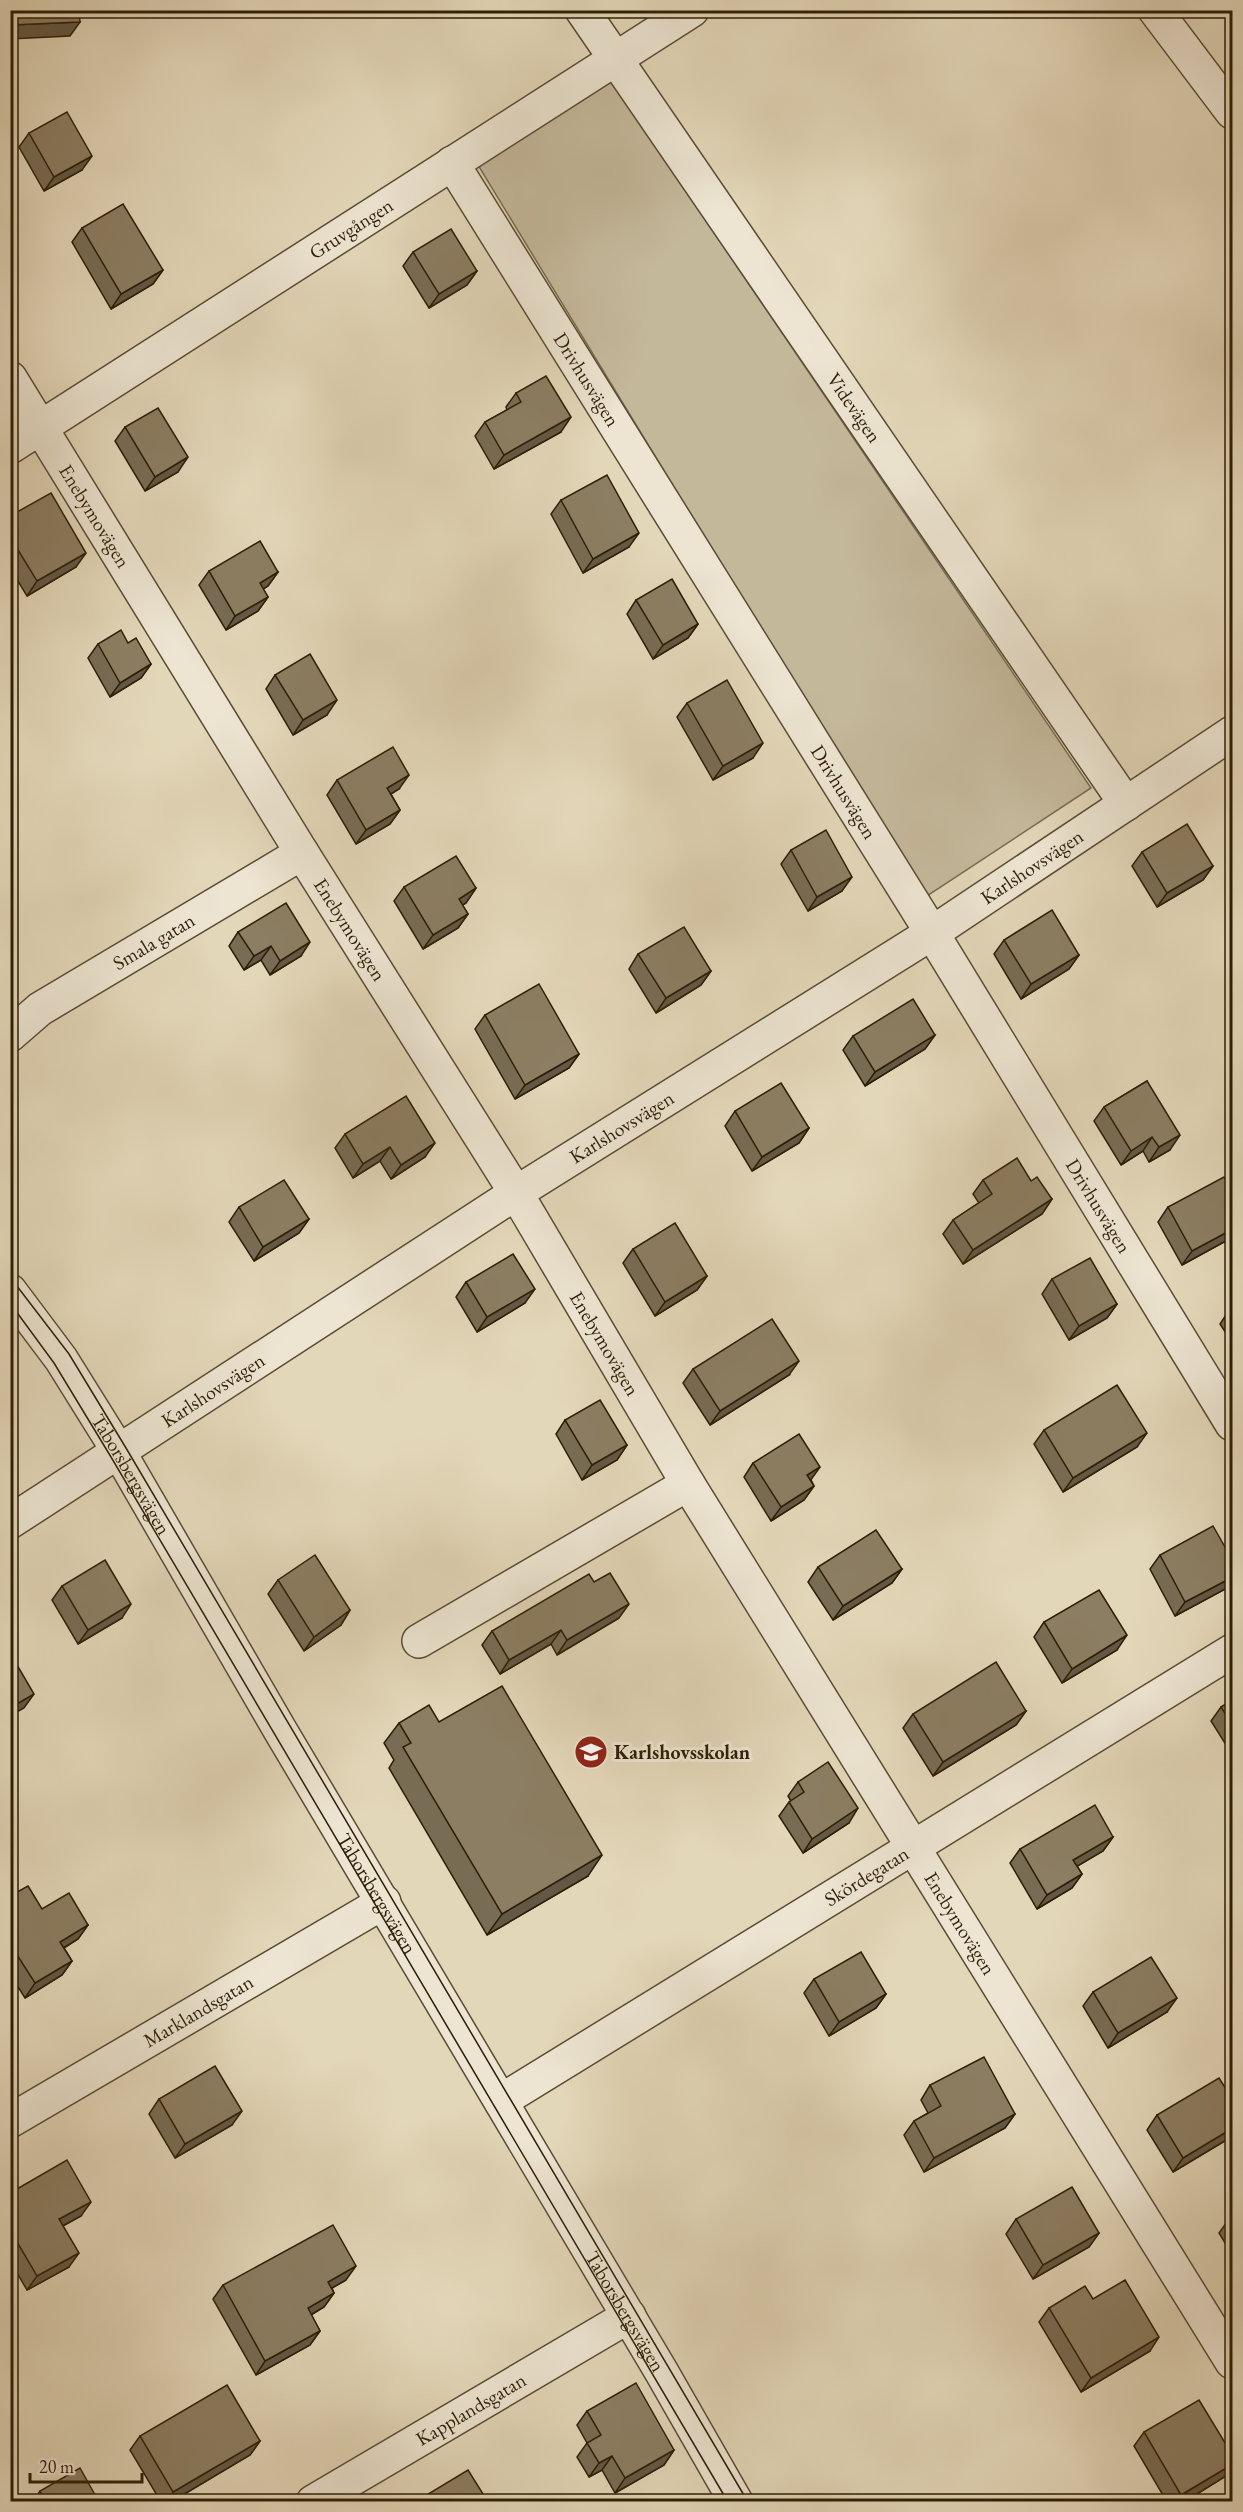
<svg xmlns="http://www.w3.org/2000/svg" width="1243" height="2512" viewBox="0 0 1243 2512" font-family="'EB Garamond',serif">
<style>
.green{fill:#c4b89b;stroke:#786b50;stroke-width:1.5}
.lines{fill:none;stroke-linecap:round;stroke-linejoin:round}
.street-casing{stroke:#5a4c33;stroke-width:36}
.street{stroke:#ede5d2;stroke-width:33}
.tram{stroke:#2d1e06;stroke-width:1.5}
.wall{fill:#786c55;stroke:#2d1e06;stroke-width:1.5}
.shaded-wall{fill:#625845;stroke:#2d1e06;stroke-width:1.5}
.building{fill:#8c7e63;stroke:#2d1e06;stroke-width:1.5}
.labels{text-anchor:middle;stroke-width:6;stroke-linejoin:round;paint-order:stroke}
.street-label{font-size:20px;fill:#2d1e06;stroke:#ede5d2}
.poi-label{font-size:20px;font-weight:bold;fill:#2d1e06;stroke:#ede5d2;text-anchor:start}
</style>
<rect width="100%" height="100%" fill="#e3d7b9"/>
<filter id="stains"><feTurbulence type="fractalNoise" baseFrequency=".00333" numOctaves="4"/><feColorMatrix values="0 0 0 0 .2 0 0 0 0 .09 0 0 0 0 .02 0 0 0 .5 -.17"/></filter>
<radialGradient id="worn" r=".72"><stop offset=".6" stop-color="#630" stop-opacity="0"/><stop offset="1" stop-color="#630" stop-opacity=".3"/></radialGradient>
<!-- green -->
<path class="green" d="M611 81 1091 788 924 898 478 165Z"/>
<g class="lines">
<!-- street casing -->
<g class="street-casing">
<g id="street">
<path id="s1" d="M582 10 1126 804"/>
<path d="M1155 10 1232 112"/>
<path id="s2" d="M452 163 932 933 1232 1424"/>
<path id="s3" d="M10 378 302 853 516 1193 688 1484 1232 2362"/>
<path id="s4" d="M10 447 692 10"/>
<path id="s5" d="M10 1035 40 1009 302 853"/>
<path id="s6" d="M10 1291 61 1359 119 1452 280 1730 661 2371 736 2502"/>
<path id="s7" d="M10 1522 516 1193 932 933 1232 733"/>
<path d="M419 1641 688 1484"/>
<path id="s8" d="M501 2101 1232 1651"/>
<path id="s9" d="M10 2121 384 1902"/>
<path id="s10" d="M313 2502 629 2316"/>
</g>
</g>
<!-- street -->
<use href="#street" class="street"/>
<!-- tram -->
<g class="tram">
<path d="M10 1277 69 1354 126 1448 748 2502"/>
<path d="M10 1303 54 1363 111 1457 728 2502"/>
</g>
</g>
<!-- wall -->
<g class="wall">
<path d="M29 133 82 170 44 191 19 147Z"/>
<path d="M82 228 163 270 153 284 111 309 72 242Z"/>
<path d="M413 252 477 271 467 285 429 308 403 266Z"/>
<path d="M516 393 561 432 494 469 475 436 485 422 507 410 506 407Z"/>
<path d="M125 427 178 472 145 491 115 441Z"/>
<path d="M561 500 629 547 583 573 551 514Z"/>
<path d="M10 516 76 567 27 596 10 568Z"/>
<path d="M209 571 278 572 268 586 263 589 268 597 258 611 226 630 199 585Z"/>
<path d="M636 600 698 624 688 638 653 659 627 614Z"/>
<path d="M98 644 151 664 141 678 110 697 88 658Z"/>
<path d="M275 675 327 715 293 735 266 689Z"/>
<path d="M687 703 753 758 713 780 677 717Z"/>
<path d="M337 780 399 789 391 794 400 810 390 824 356 844 327 795Z"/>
<path d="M791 850 842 891 808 911 781 864Z"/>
<path d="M1142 852 1213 866 1203 880 1157 907 1132 866Z"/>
<path d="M404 887 476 888 466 903 462 905 468 914 458 928 423 949 394 901Z"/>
<path d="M238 932 301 956 270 975 261 960 244 970 229 946Z"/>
<path d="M1004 940 1079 955 1069 969 1021 999 994 954Z"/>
<path d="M638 954 711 971 701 985 656 1013 629 969Z"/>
<path d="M485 1015 579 1054 569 1068 515 1099 475 1029Z"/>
<path d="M935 1035 925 1049 865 1086 843 1050 853 1036Z"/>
<path d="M1147 1081 1170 1150 1149 1162 1143 1151 1121 1165 1094 1121 1104 1107Z"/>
<path d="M735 1111 809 1128 799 1143 752 1171 725 1126Z"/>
<path d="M345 1134 425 1157 391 1179 380 1161 353 1178 335 1148Z"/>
<path d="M983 1180 1031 1181 1052 1199 1042 1214 963 1264 943 1234 953 1220 979 1203 973 1194Z"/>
<path d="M1233 1191V1237L1182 1265 1158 1222 1168 1207Z"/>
<path d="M239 1207 309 1219 299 1233 254 1261 229 1222Z"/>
<path d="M633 1249 707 1276 697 1290 655 1316 623 1263Z"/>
<path d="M1052 1279 1117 1304 1107 1318 1069 1340 1042 1294Z"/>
<path d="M466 1282 525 1303 477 1332 456 1297Z"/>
<path d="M1233 1308V1344L1220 1324 1230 1309Z"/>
<path d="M693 1369 789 1375 710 1425 683 1383Z"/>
<path d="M565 1420 627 1445 617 1460 582 1480 556 1434Z"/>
<path d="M1044 1430 1137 1447 1063 1492 1034 1444Z"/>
<path d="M753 1463 811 1480 814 1486 804 1500 771 1521 744 1477Z"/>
<path d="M1160 1555 1233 1561V1582L1229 1587 1175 1616 1150 1569Z"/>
<path d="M818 1567 902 1569 892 1583 833 1620 808 1582Z"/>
<path d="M278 1580 350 1610 341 1625 304 1651 268 1594Z"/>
<path d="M62 1586 122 1618 78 1644 52 1600Z"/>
<path d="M619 1618 557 1655 551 1644 500 1674 482 1645 492 1631Z"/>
<path d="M1044 1622 1117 1650 1062 1683 1034 1637Z"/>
<path d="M1233 1700V1756L1211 1721 1221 1707Z"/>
<path d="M1026 1711 1016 1725 933 1776 903 1728 913 1714Z"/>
<path d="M439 1722 588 1876 487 1935 389 1768 394 1760 384 1743 399 1723Z"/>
<path d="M798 1782 849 1823 803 1853 779 1816 789 1802 791 1801 788 1796Z"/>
<path d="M1113 1837 1103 1851 1077 1866 1082 1874 1072 1888 1037 1909 1010 1863 1020 1849Z"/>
<path d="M10 1896 42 1909 88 1925 78 1939 64 1948 72 1961 62 1975 25 1998 10 1974Z"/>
<path d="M814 1979 886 1994 876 2008 829 2036 804 1993Z"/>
<path d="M1093 1992 1167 2012 1108 2048 1083 2006Z"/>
<path d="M930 2085 1015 2114 1005 2128 924 2172 904 2135 914 2121 928 2113 921 2100Z"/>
<path d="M159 2099 232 2125 175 2158 149 2114Z"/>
<path d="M1233 2100V2136L1173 2172 1147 2130 1157 2115Z"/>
<path d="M10 2193 81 2216 63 2226 69 2267 27 2290 10 2261Z"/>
<path d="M1233 2217V2256L1219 2233 1229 2219Z"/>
<path d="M1016 2219 1099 2233 1089 2247 1033 2279 1006 2234Z"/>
<path d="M346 2280 332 2288 334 2293 324 2307 311 2315 320 2331 310 2345 256 2375 213 2299 223 2285Z"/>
<path d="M1093 2299 1150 2351 1081 2392 1039 2322 1049 2308Z"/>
<path d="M587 2411 674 2450 664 2465 615 2493 602 2470 589 2477 577 2457 587 2443 577 2425Z"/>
<path d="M1144 2432 1233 2456V2467L1226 2476 1184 2502H1167L1134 2446Z"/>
<path d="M140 2436 260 2441 250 2455 171 2502H161L130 2450Z"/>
<path d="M40 2491 99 2502H32Z"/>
</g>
<!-- shaded-wall -->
<g class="shaded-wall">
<path d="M80 22 70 36 10 39V25Z"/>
<path d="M92 156 82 170 44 191 54 177Z"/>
<path d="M163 270 153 284 111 309 121 294Z"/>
<path d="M477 271 467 285 429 308 439 294Z"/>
<path d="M571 417 561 432 494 469 504 455Z"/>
<path d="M188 457 178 472 145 491 155 477Z"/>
<path d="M639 533 629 547 583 573 593 559Z"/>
<path d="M86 553 76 567 27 596 37 581Z"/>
<path d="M278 572 268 586 250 597 260 583Z"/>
<path d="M268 597 258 611 226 630 235 616Z"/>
<path d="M698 624 688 638 653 659 663 645Z"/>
<path d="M151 664 141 678 110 697 120 683Z"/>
<path d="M337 700 327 715 293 735 303 720Z"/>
<path d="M763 743 753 758 713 780 723 766Z"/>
<path d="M409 775 399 789 377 802 387 788Z"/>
<path d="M400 810 390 824 356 844 366 830Z"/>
<path d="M1213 866 1203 880 1157 907 1167 893Z"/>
<path d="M852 877 842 891 808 911 817 897Z"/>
<path d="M476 888 466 903 449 914 459 899Z"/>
<path d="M468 914 458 928 423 949 433 935Z"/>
<path d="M310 942 301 956 270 975 280 961Z"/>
<path d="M271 946 261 960 244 970 254 956Z"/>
<path d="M1079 955 1069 969 1021 999 1031 984Z"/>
<path d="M711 971 701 985 656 1013 666 998Z"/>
<path d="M935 1035 925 1049 865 1086 875 1072Z"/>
<path d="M579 1054 569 1068 515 1099 525 1085Z"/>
<path d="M809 1128 799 1143 752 1171 762 1157Z"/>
<path d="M1180 1135 1170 1150 1149 1162 1159 1147Z"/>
<path d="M1152 1137 1143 1151 1121 1165 1131 1151Z"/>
<path d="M435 1143 425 1157 391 1179 401 1165Z"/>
<path d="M390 1147 380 1161 353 1178 363 1164Z"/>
<path d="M1052 1199 1042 1214 963 1264 973 1250Z"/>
<path d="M309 1219 299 1233 254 1261 263 1247Z"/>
<path d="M1233 1229V1237L1182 1265 1192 1251Z"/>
<path d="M707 1276 697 1290 655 1316 665 1302Z"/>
<path d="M535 1289 525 1303 477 1332 487 1317Z"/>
<path d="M1117 1304 1107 1318 1069 1340 1079 1326Z"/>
<path d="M799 1361 789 1375 710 1425 720 1411Z"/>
<path d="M1147 1433 1137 1447 1063 1492 1073 1478Z"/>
<path d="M627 1445 617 1460 582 1480 592 1465Z"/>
<path d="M820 1467 810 1481 807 1475Z"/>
<path d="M814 1486 804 1500 771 1521 781 1507Z"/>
<path d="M902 1569 892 1583 833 1620 843 1606Z"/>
<path d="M1233 1577V1582L1229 1587 1175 1616 1185 1602Z"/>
<path d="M131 1604 122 1618 78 1644 88 1630Z"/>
<path d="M629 1604 619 1618 557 1655 567 1640Z"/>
<path d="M350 1610 341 1625 304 1651 314 1637Z"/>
<path d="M561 1630 551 1644 500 1674 509 1660Z"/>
<path d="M1127 1635 1117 1650 1062 1683 1072 1669Z"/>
<path d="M34 1694 24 1708 10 1716V1708Z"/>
<path d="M1026 1711 1016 1725 933 1776 943 1762Z"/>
<path d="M858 1808 849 1823 803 1853 812 1839Z"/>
<path d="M1113 1837 1103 1851 1064 1874 1073 1860Z"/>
<path d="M602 1855 588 1876 487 1935 502 1914Z"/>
<path d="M1082 1874 1072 1888 1037 1909 1047 1895Z"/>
<path d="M88 1925 78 1939 50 1956 60 1942Z"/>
<path d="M72 1961 62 1975 25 1998 35 1983Z"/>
<path d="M886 1994 876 2008 829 2036 839 2022Z"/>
<path d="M1177 1998 1167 2012 1108 2048 1118 2033Z"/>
<path d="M242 2111 232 2125 175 2158 185 2144Z"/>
<path d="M1015 2114 1005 2128 924 2172 934 2158Z"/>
<path d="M1233 2128V2136L1173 2172 1183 2158Z"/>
<path d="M91 2202 81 2216 49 2233 59 2219Z"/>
<path d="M1099 2233 1089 2247 1033 2279 1043 2265Z"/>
<path d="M79 2253 69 2267 27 2290 37 2276Z"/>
<path d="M356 2266 346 2280 318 2296 328 2282Z"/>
<path d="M334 2293 324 2307 298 2322 308 2308Z"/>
<path d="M320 2331 310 2345 256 2375 265 2361Z"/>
<path d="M1159 2337 1150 2351 1081 2392 1091 2378Z"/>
<path d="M260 2441 250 2455 171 2502H167L173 2492Z"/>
<path d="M674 2450 664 2465 615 2493 625 2478Z"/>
<path d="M612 2456 602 2470 589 2477 599 2463Z"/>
<path d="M1233 2464V2467L1226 2476 1184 2502H1177L1181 2495Z"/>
</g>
<!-- building -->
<g class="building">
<path d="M10 10H79L80 22 10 25Z"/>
<path d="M67 112 92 156 54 177 29 133Z"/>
<path d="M123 204 163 270 121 294 82 228Z"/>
<path d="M451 229 477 271 439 294 413 252Z"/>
<path d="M546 376 571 417 504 455 485 422 521 402 516 393Z"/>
<path d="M158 408 188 457 155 477 125 427Z"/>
<path d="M607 475 639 533 593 559 561 500Z"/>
<path d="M51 493 86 553 37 581 10 537V516Z"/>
<path d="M260 541 278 572 260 583 268 597 235 616 209 571Z"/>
<path d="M672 579 698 624 663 645 636 600Z"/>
<path d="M121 630 128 643 136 638 151 664 120 683 98 644Z"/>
<path d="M310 654 337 700 303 720 275 675Z"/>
<path d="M727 680 763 743 723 766 687 703Z"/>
<path d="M393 747 409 775 387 788 400 810 366 830 337 780Z"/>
<path d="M1187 824 1213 866 1167 893 1142 852Z"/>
<path d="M826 830 852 877 817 897 791 850Z"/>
<path d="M456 856 476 888 459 899 468 914 433 935 404 887Z"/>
<path d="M286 903 310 942 280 961 271 946 254 956 238 932Z"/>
<path d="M1052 910 1079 955 1031 984 1004 940Z"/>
<path d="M684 927 711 971 666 998 638 954Z"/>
<path d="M539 984 579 1054 525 1085 485 1015Z"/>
<path d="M913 999 935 1035 875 1072 853 1036Z"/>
<path d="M1147 1081 1180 1135 1159 1147 1152 1137 1131 1151 1104 1107Z"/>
<path d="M781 1083 809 1128 762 1157 735 1111Z"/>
<path d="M406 1096 435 1143 401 1165 390 1147 363 1164 345 1134Z"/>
<path d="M1017 1158 1031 1181 1037 1177 1052 1199 973 1250 953 1220 992 1194 983 1180Z"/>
<path d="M1224 1177 1233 1191V1229L1192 1251 1168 1207Z"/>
<path d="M284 1180 309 1219 263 1247 239 1207Z"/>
<path d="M675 1223 707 1276 665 1302 633 1249Z"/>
<path d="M513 1254 535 1289 487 1317 466 1282Z"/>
<path d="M1090 1258 1117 1304 1079 1326 1052 1279Z"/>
<path d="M772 1319 799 1361 720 1411 693 1369Z"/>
<path d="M1117 1385 1147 1433 1073 1478 1044 1430Z"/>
<path d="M600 1400 627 1445 592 1465 565 1420Z"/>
<path d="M799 1434 820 1467 807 1475 814 1486 781 1507 753 1463Z"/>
<path d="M1213 1526 1233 1561V1577L1185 1602 1160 1555Z"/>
<path d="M876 1530 902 1569 843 1606 818 1567Z"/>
<path d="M315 1555 350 1610 314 1637 278 1580Z"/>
<path d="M105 1560 131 1604 88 1630 62 1586Z"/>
<path d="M610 1573 629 1604 567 1640 561 1630 509 1660 492 1631 589 1574 594 1582Z"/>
<path d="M1099 1590 1127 1635 1072 1669 1044 1622Z"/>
<path d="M10 1653 34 1694 10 1708Z"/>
<path d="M996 1662 1026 1711 943 1762 913 1714Z"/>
<path d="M502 1686 602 1855 502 1914 403 1747 411 1743 399 1723 429 1705 439 1722Z"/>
<path d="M1233 1700V1726L1221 1707Z"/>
<path d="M828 1762 858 1808 812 1839 789 1802 804 1792 798 1782Z"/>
<path d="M1095 1805 1113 1837 1073 1860 1082 1874 1047 1895 1020 1849Z"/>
<path d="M28 1886 42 1909 69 1893 88 1925 60 1942 72 1961 35 1983 10 1944V1896Z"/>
<path d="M861 1952 886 1994 839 2022 814 1979Z"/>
<path d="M1151 1957 1177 1998 1118 2033 1093 1992Z"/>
<path d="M984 2057 1015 2114 934 2158 914 2121 941 2106 930 2085Z"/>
<path d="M215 2066 242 2111 185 2144 159 2099Z"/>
<path d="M1219 2078 1233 2100V2128L1183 2158 1157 2115Z"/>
<path d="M67 2160 91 2202 59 2219 79 2253 37 2276 10 2230V2193Z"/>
<path d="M1072 2187 1099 2233 1043 2265 1016 2219Z"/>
<path d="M1233 2217V2224L1229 2219Z"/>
<path d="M333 2225 356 2266 328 2282 334 2293 308 2308 320 2331 265 2361 223 2285Z"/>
<path d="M1125 2280 1159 2337 1091 2378 1049 2308 1085 2286 1093 2299Z"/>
<path d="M636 2383 674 2450 625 2478 612 2456 599 2463 587 2443 601 2435 587 2411Z"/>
<path d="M227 2385 260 2441 173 2492 140 2436Z"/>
<path d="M1199 2400 1233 2456V2464L1181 2495 1144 2432Z"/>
<path d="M80 2468 99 2502H46L40 2491Z"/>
<path d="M468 2470 488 2502H415Z"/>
</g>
<!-- icons -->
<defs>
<g id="school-disc" transform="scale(1.725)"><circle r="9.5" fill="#8f2418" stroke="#ede5d2"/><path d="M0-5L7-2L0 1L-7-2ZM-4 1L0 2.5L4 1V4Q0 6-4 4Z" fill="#fff"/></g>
</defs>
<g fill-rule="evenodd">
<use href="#school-disc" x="591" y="1752"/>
</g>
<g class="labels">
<!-- street labels -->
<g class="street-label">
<text dy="7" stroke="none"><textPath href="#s4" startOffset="405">Gruvgången</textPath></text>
<text dy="7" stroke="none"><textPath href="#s2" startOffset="255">Drivhusvägen</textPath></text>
<text dy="7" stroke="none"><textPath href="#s1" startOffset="482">Videvägen</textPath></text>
<text dy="7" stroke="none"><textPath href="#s3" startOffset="162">Enebymovägen</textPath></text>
<text dy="7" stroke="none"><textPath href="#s2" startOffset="741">Drivhusvägen</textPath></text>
<text dy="7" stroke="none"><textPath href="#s7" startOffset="1214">Karlshovsvägen</textPath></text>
<text dy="7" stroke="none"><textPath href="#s3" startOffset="648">Enebymovägen</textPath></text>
<text dy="7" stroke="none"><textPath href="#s5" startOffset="172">Smala gatan</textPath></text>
<text dy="7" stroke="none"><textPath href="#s7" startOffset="728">Karlshovsvägen</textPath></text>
<text dy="7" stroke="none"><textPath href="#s2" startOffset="1227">Drivhusvägen</textPath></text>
<text dy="7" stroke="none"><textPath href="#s3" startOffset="1134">Enebymovägen</textPath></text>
<text dy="7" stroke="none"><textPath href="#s7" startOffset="242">Karlshovsvägen</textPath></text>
<text dy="7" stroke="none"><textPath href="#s6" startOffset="220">Taborsbergsvägen</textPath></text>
<text dy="7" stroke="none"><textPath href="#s8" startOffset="429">Skördegatan</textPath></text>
<text dy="7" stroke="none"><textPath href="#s6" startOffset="706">Taborsbergsvägen</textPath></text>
<text dy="7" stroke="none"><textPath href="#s3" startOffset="1814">Enebymovägen</textPath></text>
<text dy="7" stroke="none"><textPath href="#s9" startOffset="218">Marklandsgatan</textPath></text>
<text dy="7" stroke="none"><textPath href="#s6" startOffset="1192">Taborsbergsvägen</textPath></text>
<text dy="7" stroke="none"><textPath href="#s10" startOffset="183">Kapplandsgatan</textPath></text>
</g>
<!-- poi labels -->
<g class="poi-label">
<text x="614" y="1759">Karlshovsskolan</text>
</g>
</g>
<!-- margin -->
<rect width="1243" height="2512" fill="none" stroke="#e3d7b9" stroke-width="36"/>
<rect x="12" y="12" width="1219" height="2488" fill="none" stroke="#2d1e06" stroke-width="3"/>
<rect x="18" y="18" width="1207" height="2476" fill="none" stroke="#2d1e06" stroke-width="1.5"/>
<!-- scale -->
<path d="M30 2473v9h112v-9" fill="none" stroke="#2d1e06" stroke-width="3"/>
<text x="39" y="2473" font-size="18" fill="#2d1e06" stroke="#ede5d2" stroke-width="4.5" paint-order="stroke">20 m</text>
<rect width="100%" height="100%" filter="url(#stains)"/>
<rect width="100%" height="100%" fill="url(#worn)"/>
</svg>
